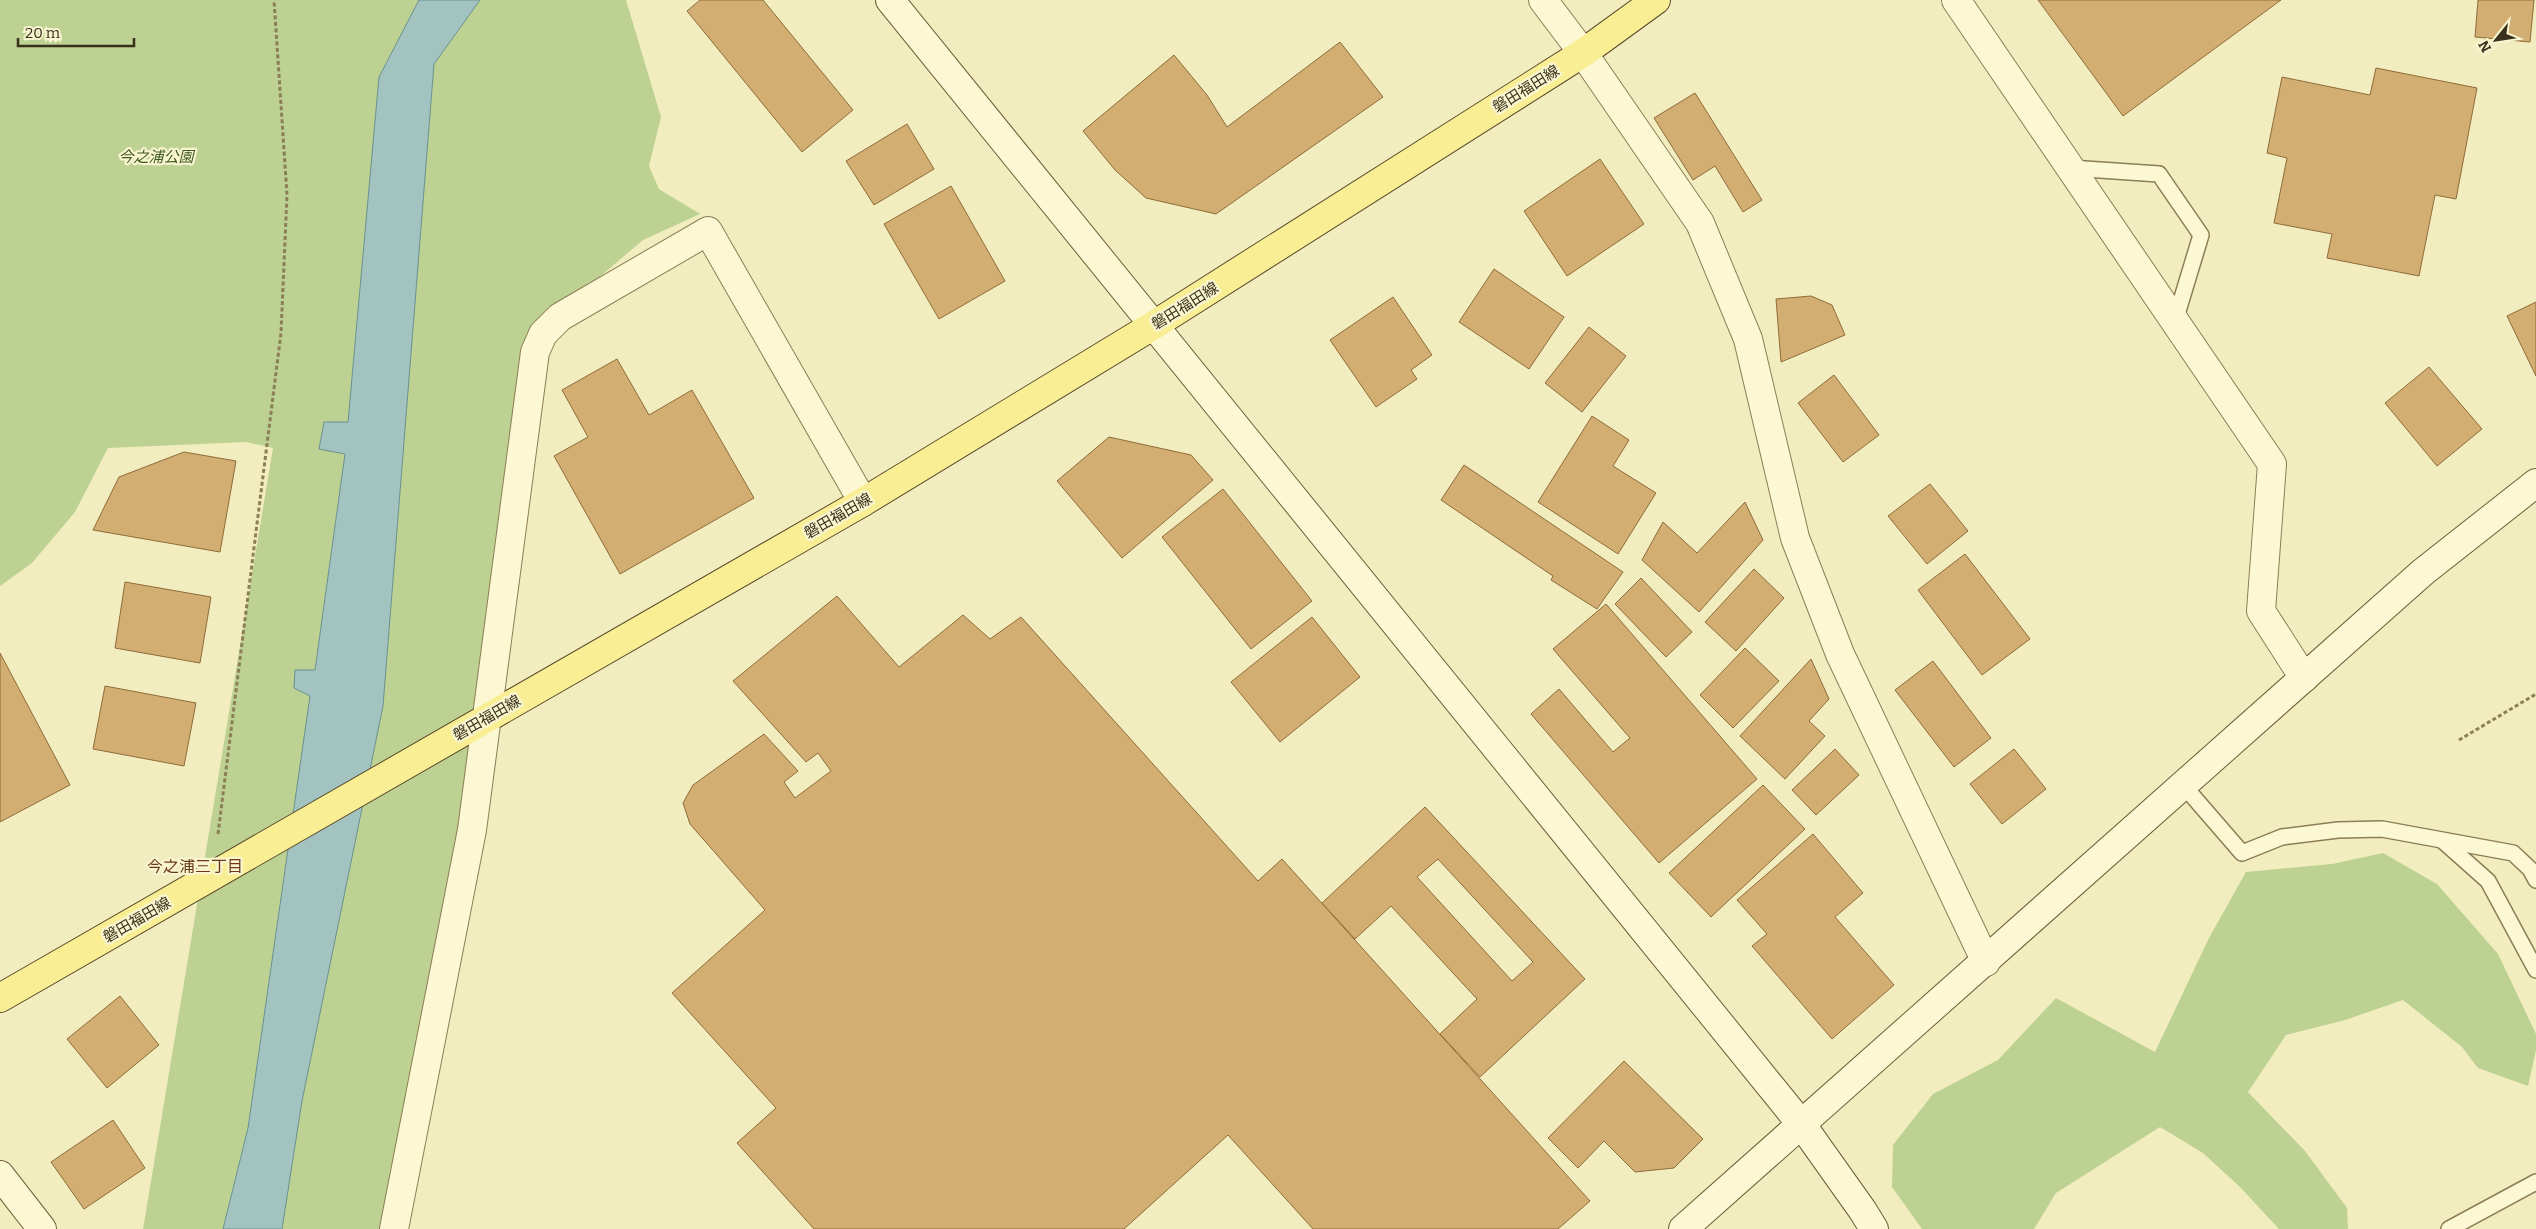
<svg xmlns="http://www.w3.org/2000/svg" width="2536" height="1229" viewBox="0 0 2536 1229" font-family="Bitter,'Noto Sans JP',serif">
<style>
.green{fill:#bdd192}
.water{fill:#a3c3c0;stroke:#699290}
.building{fill:#d3ae72;stroke:#8e6c39;fill-rule:evenodd}
.lines{fill:none;stroke-linecap:round;stroke-linejoin:round}
.lane-casing{stroke:#8c7e56;stroke-width:18}
.street-casing{stroke:#8c7e56;stroke-width:30}
.secondary-casing{stroke:#6e5e39;stroke-width:30}
.primary-casing{stroke:#594a2b;stroke-width:30}
.path{stroke:#8c7e56;stroke-width:3;stroke-dasharray:4 2.5;stroke-linecap:butt}
.lane{stroke:#fcf8d3;stroke-width:15}
.street{stroke:#fcf8d3;stroke-width:28}
.secondary{stroke:#fcf8d3;stroke-width:28}
.primary{stroke:#f9ee93;stroke-width:28}
.labels{text-anchor:middle;stroke-width:4.5;stroke-linejoin:round;paint-order:stroke}
.street-label{font-size:15px;fill:#3a311c;stroke:#f8f5d0}
.park-label{font-size:15px;font-style:italic;fill:#3f5920;stroke:#f8f5d0}
.neighbourhood-label{font-size:16px;fill:#6b3917;stroke:#f8f5d0}
</style>
<rect width="100%" height="100%" fill="#f2edbf"/>
<!-- green -->
<g class="green">
<path d="M0 0H626L661 117 649 166 659 189 700 214 643 240 557 313 528 352 433 1107 399 1229H143L273 448 246 442 108 448 75 512 32 563 0 586Z"/>
<path d="M2383 853 2437 884 2498 954 2536 1034V1050L2528 1086 2478 1068 2462 1047 2403 1000 2345 1020 2286 1035 2248 1092 2305 1151 2347 1208 2348 1229H2279L2240 1187 2203 1153 2160 1127 2056 1193 2034 1229H1922L1892 1187 1893 1145 1933 1094 1998 1060 2056 998 2155 1052 2209 938 2246 872 2332 864Z"/>
</g>
<!-- water -->
<path class="water" d="M419 0H480L434 64 383 706 302 1101 282 1229H223L248 1128 310 696 294 688 295 670H315L345 454 319 449 324 422H348L379 77Z"/>
<!-- building -->
<g class="building">
<path d="M700 0H763L853 110 802 152 687 11Z"/>
<path d="M2038 0H2281L2123 116Z"/>
<path d="M2478 0H2534L2530 42 2475 37Z"/>
<path d="M1340 42 1383 97 1216 214 1146 198 1115 170 1083 131 1174 55 1207 95 1227 127Z"/>
<path d="M2376 68 2477 88 2456 199 2435 195 2419 276 2327 258 2332 234 2274 223 2287 158 2267 153 2282 77 2370 95Z"/>
<path d="M1695 93 1762 200 1743 212 1715 166 1693 180 1654 118Z"/>
<path d="M907 124 934 169 874 205 846 161Z"/>
<path d="M1600 159 1644 224 1567 276 1524 211Z"/>
<path d="M951 186 1005 281 939 319 884 224Z"/>
<path d="M1494 269 1564 317 1529 369 1459 322Z"/>
<path d="M1811 296 1832 305 1845 335 1781 362 1776 299Z"/>
<path d="M1393 297 1432 355 1411 370 1417 379 1376 407 1330 340Z"/>
<path d="M2536 302V376L2507 316Z"/>
<path d="M1589 327 1626 356 1582 412 1545 383Z"/>
<path d="M617 359 649 415 692 390 754 498 620 574 554 456 588 437 562 390Z"/>
<path d="M2429 367 2482 429 2437 466 2385 403Z"/>
<path d="M1834 375 1879 435 1843 462 1798 403Z"/>
<path d="M1592 416 1629 440 1613 466 1656 493 1618 554 1538 502Z"/>
<path d="M1109 437 1191 455 1213 480 1122 558 1057 481Z"/>
<path d="M184 452 236 461 220 552 93 530 119 477Z"/>
<path d="M1464 465 1623 572 1597 609 1551 580 1553 576 1441 500Z"/>
<path d="M1930 484 1968 531 1927 564 1888 516Z"/>
<path d="M1223 489 1312 601 1251 649 1162 537Z"/>
<path d="M1745 502 1763 540 1699 612 1642 560 1663 522 1697 553Z"/>
<path d="M1965 554 2030 639 1982 675 1918 590Z"/>
<path d="M1754 569 1784 598 1736 651 1705 622Z"/>
<path d="M1641 578 1692 632 1666 657 1615 604Z"/>
<path d="M125 582 211 597 200 663 115 648Z"/>
<path d="M837 596 899 667 963 615 990 639 1021 617 1258 881 1282 859 1590 1201 1558 1229H1313L1228 1135 1124 1229H814L737 1143 776 1108 672 993 765 910 690 824 683 803 693 785 764 734 798 771 784 782 795 798 831 771 818 753 806 762 733 681Z"/>
<path d="M1606 604 1757 779 1659 863 1531 714 1559 689 1613 752 1630 738 1553 649Z"/>
<path d="M1312 617 1360 677 1280 742 1231 682Z"/>
<path d="M1745 648 1779 681 1733 728 1700 695Z"/>
<path d="M0 653 70 785 0 822Z"/>
<path d="M1811 659 1829 699 1809 721 1825 736 1785 779 1740 736Z"/>
<path d="M1933 661 1991 738 1954 767 1895 690Z"/>
<path d="M105 686 196 703 184 766 93 749Z"/>
<path d="M1835 749 1859 775 1816 815 1792 790Z"/>
<path d="M2014 749 2046 789 2002 824 1970 784Z"/>
<path d="M1763 785 1805 829 1711 917 1669 873Z"/>
<path d="M1425 807 1585 979 1480 1077 1440 1034 1477 999 1391 906 1355 939 1322 903ZM1438 859 1533 962 1512 981 1417 877Z"/>
<path d="M1813 834 1863 893 1835 917 1894 985 1832 1039 1752 946 1767 934 1737 900Z"/>
<path d="M120 996 159 1045 107 1088 67 1039Z"/>
<path d="M1624 1061 1703 1139 1674 1168 1635 1172 1604 1141 1578 1168 1548 1138Z"/>
<path d="M113 1120 145 1168 84 1209 51 1162Z"/>
</g>
<g class="lines">
<!-- lane casing -->
<g class="lane-casing">
<g id="lane">
<path d="M2070 168 2159 174 2201 235 2175 321"/>
<path d="M2184 786 2242 853 2282 837 2338 830 2382 829 2513 853 2530 869 2536 880"/>
<path d="M2443 841 2488 881 2536 970"/>
<path d="M2449 1229 2536 1182"/>
</g>
</g>
<!-- street casing -->
<g class="street-casing">
<g id="street">
<path d="M1543 0 1583 53 1700 223 1748 339 1795 538 1840 654 1986 962"/>
<path d="M1956 0 2272 464 2261 611 2304 678"/>
<path d="M394 1229 472 830 535 352 543 334 560 317 708 231 863 502"/>
</g>
</g>
<!-- secondary casing -->
<g class="secondary-casing">
<g id="secondary">
<path d="M890 0 1802 1125 1863 1211 1874 1229"/>
<path d="M0 1175 42 1229"/>
<path d="M1683 1229 2423 572 2536 483"/>
</g>
</g>
<!-- primary casing -->
<g class="primary-casing">
<path id="primary" d="M0 998 863 502 1154 325 1583 53 1656 0"/>
</g>
<!-- path -->
<g class="path">
<path d="M2459 740 2536 694"/>
<path d="M218 834 281 333 287 195 274 0"/>
</g>
<!-- lane -->
<use href="#lane" class="lane"/>
<!-- street -->
<use href="#street" class="street"/>
<!-- secondary -->
<use href="#secondary" class="secondary"/>
<!-- primary -->
<use href="#primary" class="primary"/>
</g>
<g class="labels">
<!-- street labels -->
<g class="street-label">
<text transform="translate(1526 89) rotate(-32)" y="5">磐田福田線</text>
<text transform="translate(1185 306) rotate(-32)" y="5">磐田福田線</text>
<text transform="translate(838 516) rotate(-30)" y="5">磐田福田線</text>
<text transform="translate(487 718) rotate(-30)" y="5">磐田福田線</text>
<text transform="translate(137 920) rotate(-30)" y="5">磐田福田線</text>
</g>
<!-- park labels -->
<g class="park-label">
<text x="156" y="162">今之浦公園</text>
</g>
<!-- neighbourhood labels -->
<g class="neighbourhood-label">
<text x="195" y="872">今之浦三丁目</text>
</g>
</g>
<!-- north arrow -->
<g transform="translate(2496 40) rotate(240)" stroke="#f8f5d0" stroke-width="4" paint-order="stroke">
<path d="M0-4L9 19L0 12L-9 19Z" fill="#3a311c"/>
<text y="-8" font-size="14" font-weight="bold" text-anchor="middle" fill="#3a311c">N</text>
</g>
<!-- scale -->
<path d="M18 38v8h116v-8" fill="none" stroke="#3a311c" stroke-width="2.5"/>
<text x="25" y="38" font-size="15" fill="#3a311c" stroke="#f8f5d0" stroke-width="4" paint-order="stroke">20 m</text>
</svg>
